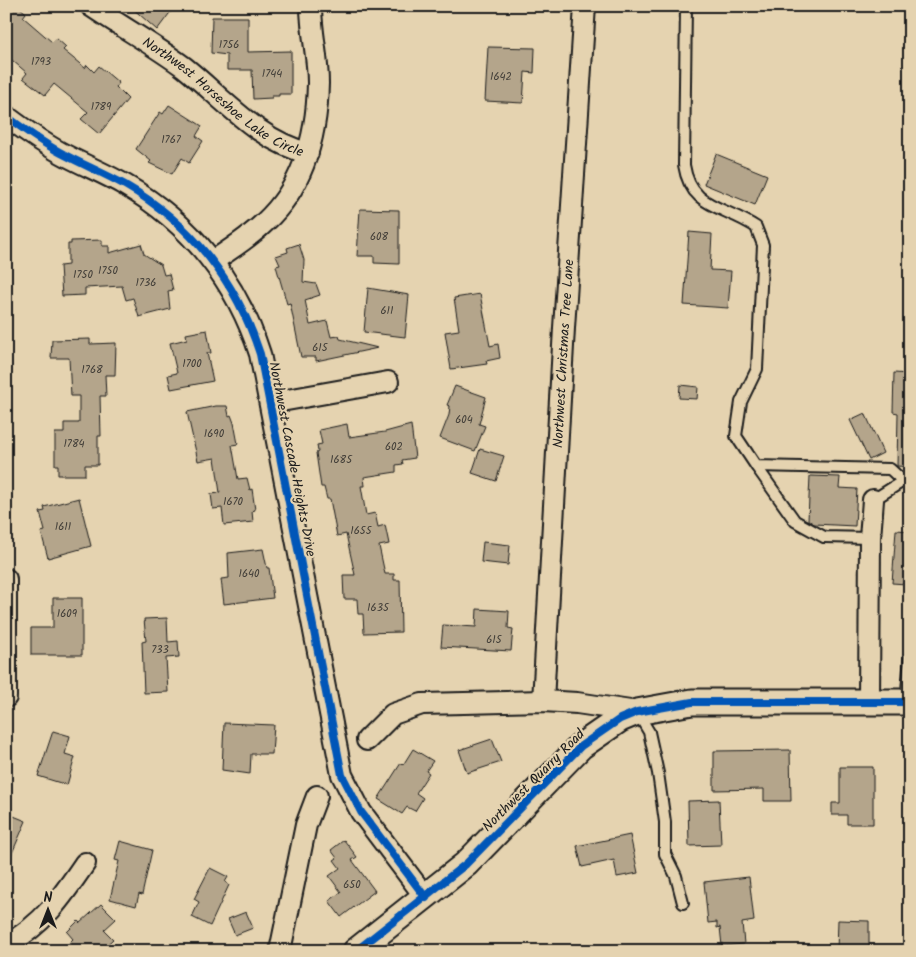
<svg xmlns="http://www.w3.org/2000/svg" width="916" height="957" viewBox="0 0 916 957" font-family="Kalam,sans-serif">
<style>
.building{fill:#b4a58b;stroke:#1c1c1c}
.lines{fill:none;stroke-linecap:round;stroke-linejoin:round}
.service-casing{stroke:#1c1c1c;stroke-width:14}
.minor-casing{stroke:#1c1c1c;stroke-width:24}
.tertiary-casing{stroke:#1c1c1c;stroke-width:29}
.service{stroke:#e5d3b0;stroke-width:10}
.minor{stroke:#e5d3b0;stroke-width:20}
.tertiary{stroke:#e5d3b0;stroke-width:25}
.cycleway-casing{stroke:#e5d3b0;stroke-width:11}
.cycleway{stroke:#0057b8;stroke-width:8}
.labels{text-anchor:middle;stroke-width:4.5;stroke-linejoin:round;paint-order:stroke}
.number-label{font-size:11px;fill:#423e38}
.street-label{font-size:14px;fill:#1c1c1c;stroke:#e5d3b0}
</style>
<rect width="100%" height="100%" fill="#e5d3b0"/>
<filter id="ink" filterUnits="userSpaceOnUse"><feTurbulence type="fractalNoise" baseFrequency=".02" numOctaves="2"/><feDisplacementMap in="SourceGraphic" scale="10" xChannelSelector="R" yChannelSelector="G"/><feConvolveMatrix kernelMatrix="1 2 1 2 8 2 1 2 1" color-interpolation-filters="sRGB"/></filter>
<g filter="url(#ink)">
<!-- building -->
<g class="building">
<path d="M6 6H18L26 13 23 17 52 42 56 38 66 47 63 50 85 68 87 65 94 72 99 66 119 83 116 87 128 99 99 134 81 119 88 112 54 84 45 95 23 78 27 73 6 55Z"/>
<path d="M130 6H175L157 30Z"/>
<path d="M212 17H248V52L291 51V94H279V96H272V98L253 99 252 70H227V55L211 53Z"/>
<path d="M488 47 535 48 534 73 525 72 523 103 485 101Z"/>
<path d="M169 105 202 126 196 136 203 141 189 163 182 158 172 174 149 163 151 161 136 149 160 112 163 114Z"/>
<path d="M716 154 767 175 755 205 704 184Z"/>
<path d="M360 209 399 210V264L374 263V256H357Z"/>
<path d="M689 232 712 234 710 270 731 271 728 308 684 305Z"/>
<path d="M102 240V246H109V253L141 244 144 254 161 265 164 275 169 274 173 290 168 291 170 309 139 317 133 298 126 300 122 286 85 288V295L62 296 60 266 68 265V244H71V241Z"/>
<path d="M299 244 304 260 303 282 316 284 320 295 305 300 310 325 327 321 331 337 339 336 340 339 378 348 316 361V357H301L290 303 287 304 276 266 280 265 276 256 288 252 287 248Z"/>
<path d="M368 288 409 295 405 337 364 332Z"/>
<path d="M480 294 490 346 498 344 500 358 486 361 487 364 451 369 445 332 459 330 454 298Z"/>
<path d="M207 330 211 353H207L213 381 171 389 168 375 177 373 170 343 187 339 186 334Z"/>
<path d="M90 339V344L116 343 115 375H105L106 396H100L101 436H98V465H85V475H58V465H55V433H64V423H79V396H71L69 358H51L52 340Z"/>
<path d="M894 373 910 374V467L897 466 898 413 893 412Z"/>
<path d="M680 385 698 387 697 399 679 398Z"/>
<path d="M455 386 486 397 479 424 485 426 475 451 440 438 449 415 450 406 447 405Z"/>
<path d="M216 406H227L229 416 231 415 234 423 238 444 232 445 238 479 247 478 250 490 252 489 255 510 252 511 253 522 224 525 222 508 213 509 211 494 220 493 215 458 198 461 187 412Z"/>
<path d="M865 413 883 453 869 460 850 420Z"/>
<path d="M347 424 349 437 385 432 411 425 415 458 402 460 403 464 396 465V472L364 477 365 486H361L366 515 375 513 378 527 385 525 389 544 379 546 385 574H394V580H400L401 632 364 633 363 614H358L357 599H344L343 575H355L346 534 337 536 330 499H327L324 487H321L316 453 318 452 317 445 322 444 319 430Z"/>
<path d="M480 449 504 456 496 481 472 473Z"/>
<path d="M810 476 840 477 839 488 857 489 855 526 814 524 808 520Z"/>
<path d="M79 498 91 546 48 558 41 532 45 531 40 512 45 511 44 507Z"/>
<path d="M896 530 910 531 906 584 892 583Z"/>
<path d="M483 542 510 545 508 565 481 562Z"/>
<path d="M263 549 267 568H269L273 598 224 604 221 579 229 578 228 553Z"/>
<path d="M53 598H82V655H31V628H53Z"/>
<path d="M477 609 509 611 508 628 513 629 511 651 441 647 443 625 476 627Z"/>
<path d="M167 618 168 642 178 641 179 657 166 658 168 692 144 693 142 642 146 641 144 619Z"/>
<path d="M224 723 274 725 272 754H251L250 774 222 770Z"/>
<path d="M53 731 70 736 65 754 75 757 67 785 38 776Z"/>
<path d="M492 739 501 762 467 773 459 750Z"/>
<path d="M413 749 433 761 426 771 429 773 416 793 423 798 415 811 407 807 402 814 378 799 401 763 403 765Z"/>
<path d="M790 750 791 801H764V789L714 790V751Z"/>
<path d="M840 767H873V824H847V815H832V803H840Z"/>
<path d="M719 800 721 845 689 846 688 801Z"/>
<path d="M6 813 26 821 6 867Z"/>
<path d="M630 835 638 873 617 877 614 860 582 867 577 846Z"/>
<path d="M344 840 357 857 352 860 375 891 341 917 329 901 341 892 329 876 340 868 334 860 337 858 331 850Z"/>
<path d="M120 841 152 850 142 895 139 894 136 906 110 899 119 861 115 860Z"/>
<path d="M210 868 228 877 225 882 229 885 210 926 192 917 199 902 194 899Z"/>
<path d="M749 877 754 921 742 923 744 944 722 946 720 927 717 928V922L708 923 704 882Z"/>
<path d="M101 904 116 919 104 930 113 939 100 951H61L73 939 67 932 78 921 80 923Z"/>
<path d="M246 912 253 928 235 935 228 919Z"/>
<path d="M838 920 869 921V951H837Z"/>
</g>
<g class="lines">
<!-- service casing -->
<g class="service-casing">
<g id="service">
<path d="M686 6 684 165C691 209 723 205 756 227L763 245 757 369 741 402 736 436 756 466 890 469 903 481"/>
<path d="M756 466 795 521 824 537 870 538"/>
<path d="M873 500 903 481 910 486"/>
<path d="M906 701 910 658"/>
<path d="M637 712 649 732 658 773 665 822V854L676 876 683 903"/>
</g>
</g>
<!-- minor casing -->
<g class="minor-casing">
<g id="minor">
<path id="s1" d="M91 6C122 27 154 45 184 67 223 98 258 141 308 153"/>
<path d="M6 116C26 131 45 145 67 156 86 166 106 174 125 185 191 223 237 282 260 354L342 775 361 812 426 898"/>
<path d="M213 261C231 249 250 237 265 222 304 186 317 133 318 83 318 57 311 32 311 6"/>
<path d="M270 403 388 382"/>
<path d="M6 579V697"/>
<path id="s2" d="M543 701 564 328 585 6"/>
<path d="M869 702 870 538 873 500"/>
<path d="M367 740 393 714 422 704 543 701 577 703 637 712"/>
<path d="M6 945C43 925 62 897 85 863"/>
<path d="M280 951 306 825 317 796"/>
</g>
</g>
<!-- tertiary casing -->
<g class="tertiary-casing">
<path id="tertiary" d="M356 951 466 864 581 746 620 719 637 712 692 702H910"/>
</g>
<!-- service -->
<use href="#service" class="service"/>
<!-- minor -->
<use href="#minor" class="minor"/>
<!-- tertiary -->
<use href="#tertiary" class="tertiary"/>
<!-- cycleway casing -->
<g class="cycleway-casing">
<g id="cycleway">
<path d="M6 116C26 131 45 145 67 156 86 166 106 174 125 185 191 223 237 282 260 354L342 775 361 812 426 898"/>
<path d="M356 951 466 864 581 746 620 719 637 712 692 702H910"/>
</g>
</g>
<!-- cycleway -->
<use href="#cycleway" class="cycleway"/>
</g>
</g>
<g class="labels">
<!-- number labels -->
<g class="number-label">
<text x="229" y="48">1756</text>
<text x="41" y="65">1793</text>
<text x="272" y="77">1744</text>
<text x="501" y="80">1642</text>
<text x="101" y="110">1789</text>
<text x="171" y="143">1767</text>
<text x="379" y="240">608</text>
<text x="108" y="274">1750</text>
<text x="83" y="278">1750</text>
<text x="146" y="286">1736</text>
<text x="387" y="314">611</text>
<text x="320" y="351">615</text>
<text x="192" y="367">1700</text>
<text x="92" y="373">1768</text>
<text x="464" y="423">604</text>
<text x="214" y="437">1690</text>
<text x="74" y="447">1784</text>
<text x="394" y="450">602</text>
<text x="341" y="463">1685</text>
<text x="233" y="505">1670</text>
<text x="63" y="530">1611</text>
<text x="361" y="534">1655</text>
<text x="249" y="577">1640</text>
<text x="378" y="611">1635</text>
<text x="67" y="617">1609</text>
<text x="494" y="643">615</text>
<text x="160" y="653">733</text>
<text x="352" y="888">650</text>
</g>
<!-- street labels -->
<g class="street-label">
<text dy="5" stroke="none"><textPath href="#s1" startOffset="161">Northwest Horseshoe Lake Circle</textPath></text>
<text dy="5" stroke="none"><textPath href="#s2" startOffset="348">Northwest Christmas Tree Lane</textPath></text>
<text transform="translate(293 459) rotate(79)" y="5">Northwest Cascade Heights Drive</text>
<text transform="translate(533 780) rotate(-45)" y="5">Northwest Quarry Road</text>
</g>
</g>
<!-- margin -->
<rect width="916" height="957" fill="none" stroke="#e5d3b0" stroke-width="25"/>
<rect x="12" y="12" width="891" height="932" fill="none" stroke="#1c1c1c" stroke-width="2" filter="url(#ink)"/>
<!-- north arrow -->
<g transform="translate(48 910)" stroke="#e5d3b0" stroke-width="4" paint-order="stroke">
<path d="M0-4L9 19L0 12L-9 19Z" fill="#1c1c1c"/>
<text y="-8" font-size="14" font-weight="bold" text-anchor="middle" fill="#1c1c1c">N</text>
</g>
</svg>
